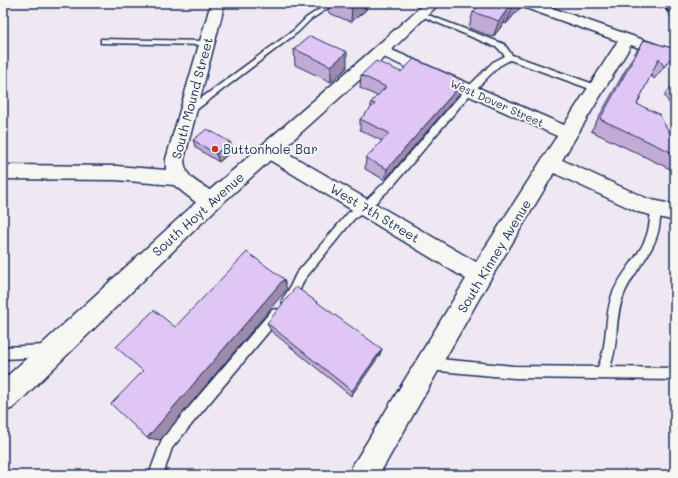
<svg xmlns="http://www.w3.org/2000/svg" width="678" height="478" viewBox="0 0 678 478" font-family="Mali,sans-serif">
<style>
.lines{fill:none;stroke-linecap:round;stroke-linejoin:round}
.service-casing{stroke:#1b2f5e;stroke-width:3}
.minor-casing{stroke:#1b2f5e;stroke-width:3}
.secondary-casing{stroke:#1b2f5e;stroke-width:3}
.service{fill:#f6f6f2;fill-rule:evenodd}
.minor{fill:#f6f6f2;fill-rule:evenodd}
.secondary{fill:#f6f6f2;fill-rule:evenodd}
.rail-casing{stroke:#1b2f5e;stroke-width:3}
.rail{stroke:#f6f6f2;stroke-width:2;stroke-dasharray:6;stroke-linecap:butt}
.wall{fill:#c1aad3;stroke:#1b2f5e}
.shaded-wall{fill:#9d8bac;stroke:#1b2f5e}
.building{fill:#e0c6f5;stroke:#1b2f5e}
.poi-dot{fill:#c8321e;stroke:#f6f6f2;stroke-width:1.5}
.labels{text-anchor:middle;stroke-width:4;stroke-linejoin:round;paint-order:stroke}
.far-street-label{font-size:11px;fill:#1b2f5e;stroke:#f6f6f2}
.street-label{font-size:13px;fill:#1b2f5e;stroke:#f6f6f2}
.poi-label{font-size:13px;fill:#1b2f5e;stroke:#f6f6f2;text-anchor:start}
</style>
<rect width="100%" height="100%" fill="#efe8f3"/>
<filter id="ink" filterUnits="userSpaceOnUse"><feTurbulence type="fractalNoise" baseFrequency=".025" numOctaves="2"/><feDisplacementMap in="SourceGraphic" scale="8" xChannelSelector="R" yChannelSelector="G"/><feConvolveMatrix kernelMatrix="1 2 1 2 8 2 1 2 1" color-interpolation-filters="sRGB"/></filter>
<g filter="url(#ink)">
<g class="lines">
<!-- service casing -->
<g class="service-casing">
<g id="service">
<path d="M329 3H336L310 20 298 32 191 114H185V110L294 30 306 18Z"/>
<path d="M419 13H423L504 44 512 55 599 86 600 88 596 91 593 90 510 60 499 66 468 97 393 186 368 210 354 219 304 280 297 297 291 304 287 305 283 304 282 300 289 289 296 274 348 213 362 204 387 180 462 93 493 62 505 56 498 48 419 15Z"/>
<path d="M101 39 206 41 210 43 206 45 104 43H101Z"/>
<path d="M656 206 659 207 661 210C660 217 660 225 658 232 652 256 631 274 623 297 614 320 619 345 610 367L675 368V380L514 378 429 370 425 368 423 364 425 360 429 358 514 366 598 367C608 345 604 319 612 295 620 273 642 255 648 231 650 224 650 217 651 210L653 207Z"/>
<path d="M276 309 280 310 282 314 280 318 172 448 163 475H149L162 439 272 310Z"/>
<path d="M46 345 50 347 52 351 50 355 46 357 3 359V347Z"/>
</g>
</g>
<!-- minor casing -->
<g class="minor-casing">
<g id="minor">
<path d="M211 3H225L184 159C185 186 210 182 220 202L217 208 210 210 203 208 174 185 116 180 3 179V165L116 166 166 170V159Z"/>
<path d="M518 3H538L675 51V61L631 45 562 160 648 199 675 205V221L638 212 554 173 488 283 379 475H349L353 465 466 279 263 156 260 151 263 146 269 144 275 146 476 262 557 136 377 54 374 51 377 48 382 46 387 48 564 125 618 41 520 6Z"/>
</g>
</g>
<!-- secondary casing -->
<g class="secondary-casing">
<path id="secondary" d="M425 3H440L375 66 217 208 13 408 3 412V380L203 196 363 58Z"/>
</g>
<!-- service -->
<use href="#service" class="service"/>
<!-- minor -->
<use href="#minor" class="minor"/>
<!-- secondary -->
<use href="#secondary" class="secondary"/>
<!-- rail casing -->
<g class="rail-casing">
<path id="rail" d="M662 3 675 21"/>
</g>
<!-- rail -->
<use href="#rail" class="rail"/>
</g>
<!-- wall -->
<g class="wall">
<path d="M329 3H367L366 10 351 22 329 13Z"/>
<path d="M482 3 520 8 506 24 504 23 493 37 469 28 473 12Z"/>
<path d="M644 40 675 49 664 67 654 79 651 74 637 104 675 143V165L670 169 591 131 635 53Z"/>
<path d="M294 49 347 68 331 82 295 65Z"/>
<path d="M401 72 460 93 385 180 365 169 366 158 382 141 360 130V119L371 108V102L377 96 360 88 361 75Z"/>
<path d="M675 83V112L664 95Z"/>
<path d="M193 140 230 142 233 150 219 162 196 148Z"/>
<path d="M267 323 382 349 379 356 351 396 271 331Z"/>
</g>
<!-- shaded-wall -->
<g class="shaded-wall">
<path d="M356 3H367L366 10 351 22 352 6Z"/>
<path d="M516 3H521L520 8 506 24 512 8Z"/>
<path d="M509 7 504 23 493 37 499 21Z"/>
<path d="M347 52V68L331 82V66Z"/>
<path d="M464 81 460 93 385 180 387 169Z"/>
<path d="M230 142 233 150 219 162 216 154Z"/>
<path d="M284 279 287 289 160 440 147 438Z"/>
<path d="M382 349 379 356 351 396 352 391Z"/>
</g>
<!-- building -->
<g class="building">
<path d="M344 3H356L352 6Z"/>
<path d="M482 3H516L512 8 509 7 499 21 473 12Z"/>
<path d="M310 36 347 52 331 66 294 49Z"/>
<path d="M644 40 675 49V52L664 67 659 58 637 104 659 114 675 143V154L600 119Z"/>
<path d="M414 59 464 81 387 169 366 158 389 133 360 119 375 104 371 102 386 87 361 75 376 61 401 72Z"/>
<path d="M207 129 230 142 216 154 193 140Z"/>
<path d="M247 252 284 279 147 438 111 404 143 371 116 347 154 310 175 327Z"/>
<path d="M296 287 382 349 352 391 267 323Z"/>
</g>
</g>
<!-- markers -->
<circle class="poi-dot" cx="215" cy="149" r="4"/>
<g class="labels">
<!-- far-street labels -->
<g class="far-street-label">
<text transform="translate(497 103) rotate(24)" y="4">West Dover Street</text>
</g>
<!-- street labels -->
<g class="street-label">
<text transform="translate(192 98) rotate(-75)" y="5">South Mound Street</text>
<text transform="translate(375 213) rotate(31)" y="5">West 7th Street</text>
<text transform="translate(198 214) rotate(-42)" y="5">South Hoyt Avenue</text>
<text transform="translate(494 256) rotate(-59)" y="5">South Kinney Avenue</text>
</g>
<!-- poi labels -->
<g class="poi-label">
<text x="223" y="154">Buttonhole Bar</text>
</g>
</g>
<!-- margin -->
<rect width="678" height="478" fill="none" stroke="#f6f6f2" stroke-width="16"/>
<rect x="8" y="8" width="662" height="462" fill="none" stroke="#1b2f5e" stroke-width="1.5" filter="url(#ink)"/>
</svg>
